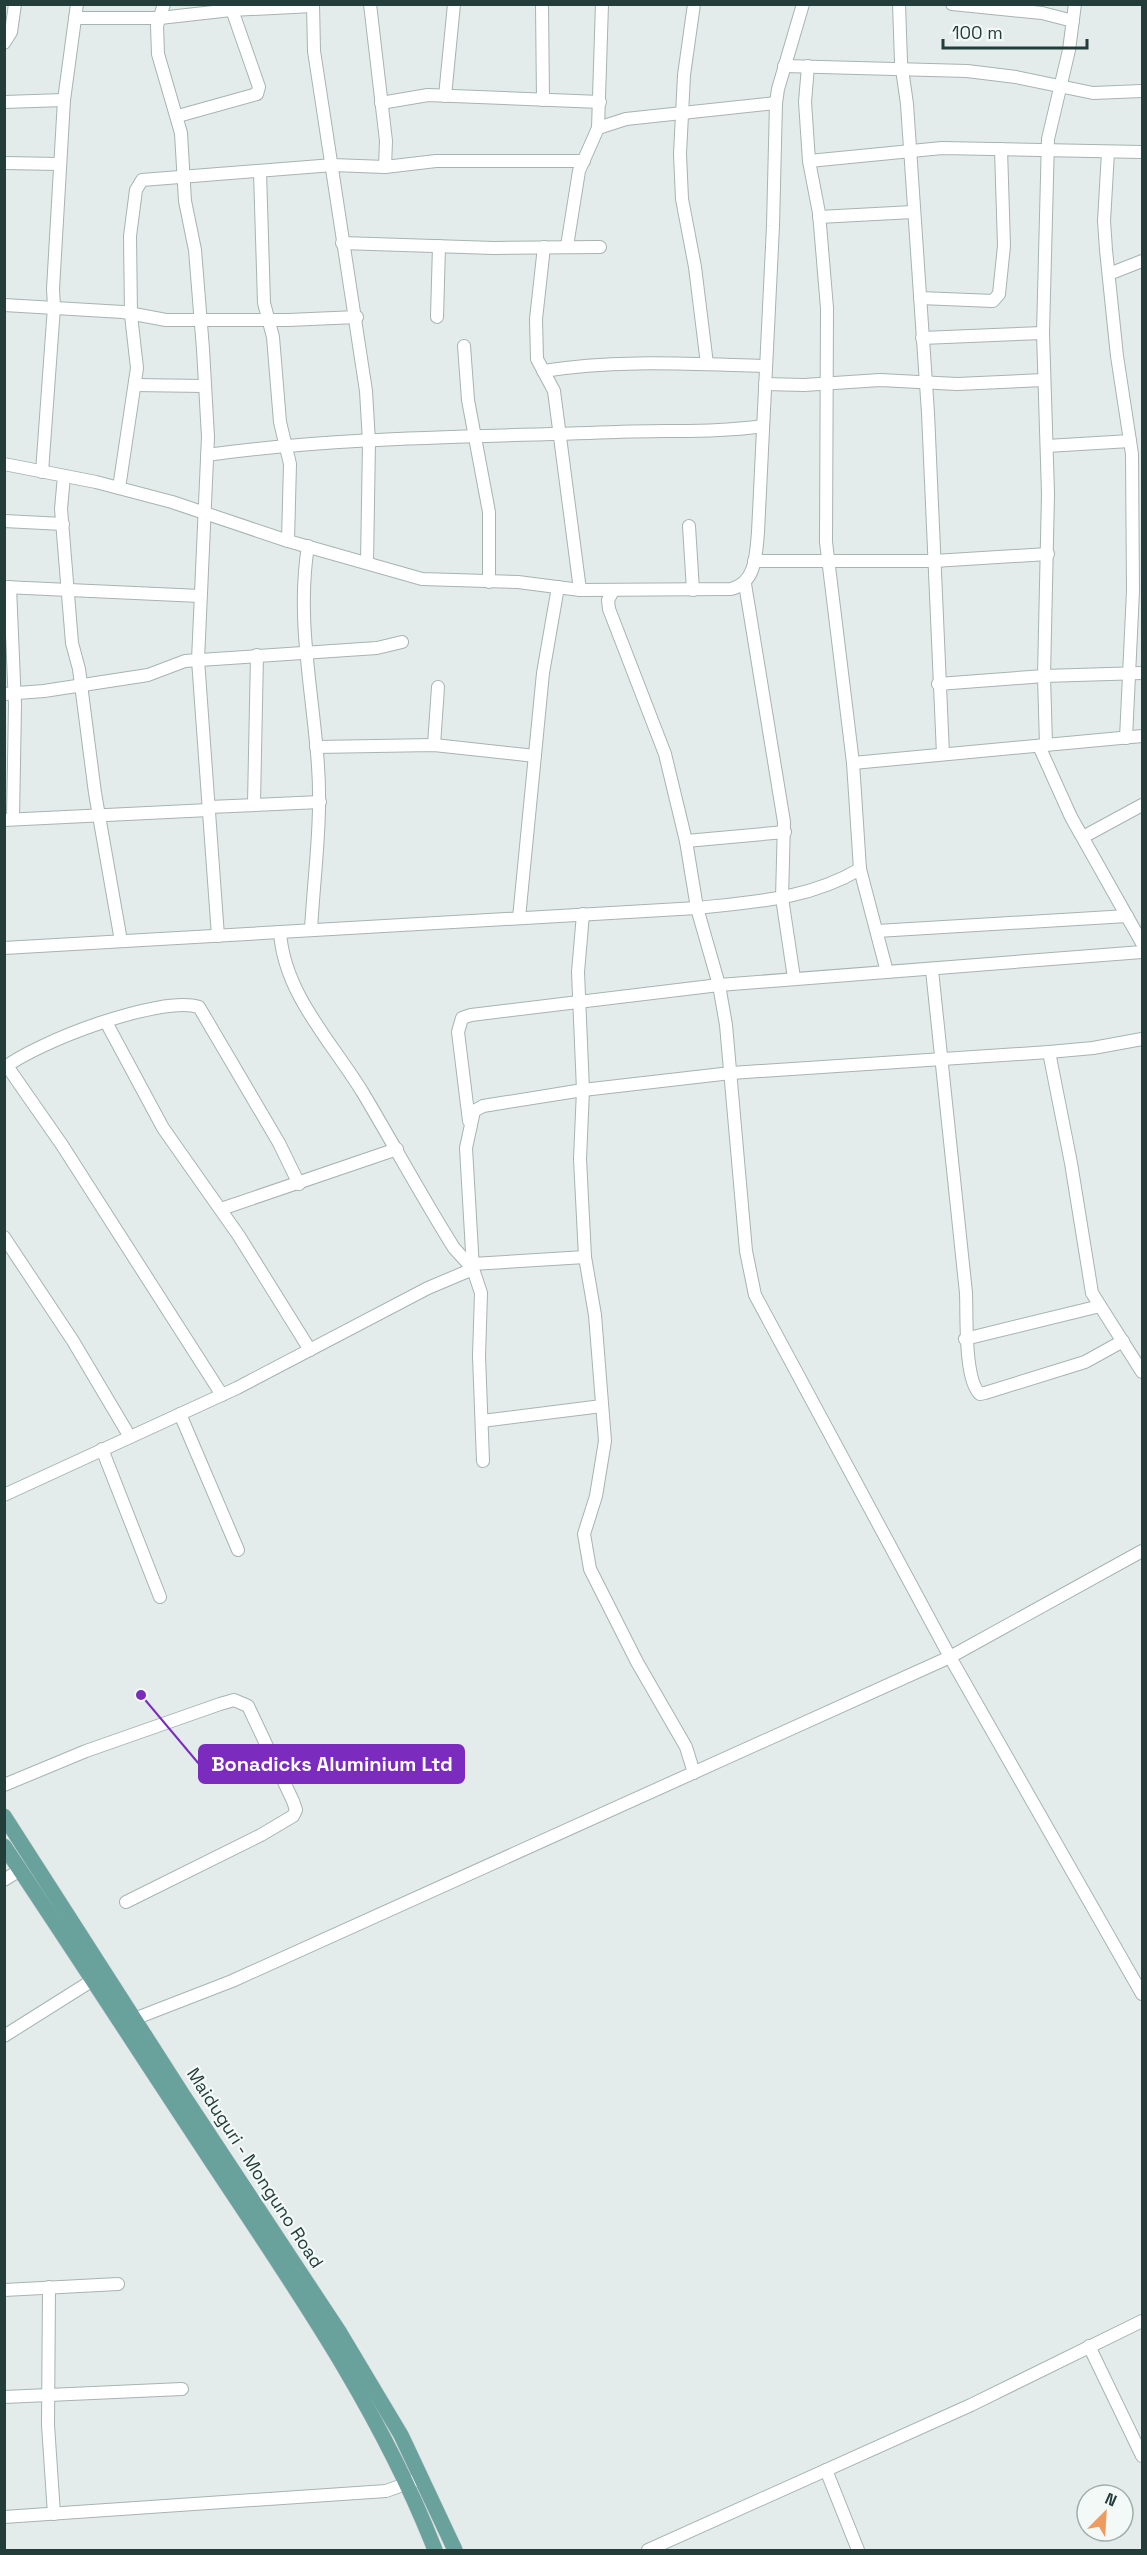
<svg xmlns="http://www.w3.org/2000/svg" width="1147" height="2555" viewBox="0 0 1147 2555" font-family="'Space Grotesk',sans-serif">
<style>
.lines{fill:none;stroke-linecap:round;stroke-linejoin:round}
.minor-casing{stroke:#a6b4b2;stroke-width:14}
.major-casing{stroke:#c1c9c8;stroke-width:16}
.minor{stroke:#fff;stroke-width:12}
.major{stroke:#69a19c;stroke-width:15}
.labels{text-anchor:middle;stroke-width:4.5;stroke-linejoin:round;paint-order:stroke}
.street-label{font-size:18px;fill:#233d3b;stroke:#f3f9f7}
.leader{fill:none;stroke:#7b2cbf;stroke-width:2}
.callout-dot{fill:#7b2cbf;stroke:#f3f9f7;stroke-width:2}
.callout{fill:#7b2cbf;stroke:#7b2cbf;stroke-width:2}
.callout-label{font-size:20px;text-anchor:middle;font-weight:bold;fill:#fff}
</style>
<rect width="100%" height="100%" fill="#e3ecea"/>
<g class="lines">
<!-- minor casing -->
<g class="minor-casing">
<g id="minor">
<path d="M164 4 157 26 158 54 181 133 185 201 195 250 203 349 208 437 198 660 218 936"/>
<path d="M313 4 314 51 366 391 369 442 367 563"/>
<path d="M370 4 386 141 385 167"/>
<path d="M542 4 543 100"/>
<path d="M694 4 684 75 680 154 682 199 695 267 707 364"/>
<path d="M899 4 901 62 907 104 928 413 943 754"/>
<path d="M952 4 1042 13 1073 21"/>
<path d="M75 18H160L231 10 313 6"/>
<path d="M4 43 11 32 15 4"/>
<path d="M784 66 967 71 1016 77 1093 93 1142 91"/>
<path d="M808 66 805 102 809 161 819 213 827 308 826 542 853 763 860 869 887 972"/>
<path d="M445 96 454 4"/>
<path d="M4 102 64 100"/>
<path d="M381 103 428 95 600 102"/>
<path d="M178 116 257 94 259 87 230 4"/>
<path d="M598 128 602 4"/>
<path d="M1108 152 1104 221 1106 250 1117 356 1132 454 1133 591 1126 738"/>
<path d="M809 161 942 148 1142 152"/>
<path d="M4 163 59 164"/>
<path d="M260 172 264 303 273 337 280 422 290 464 288 541"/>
<path d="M819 217 913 212"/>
<path d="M342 243 494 248 600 247"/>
<path d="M567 246 579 171 598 128 626 119 776 103"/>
<path d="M544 247 536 319 537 359 554 391 580 590"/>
<path d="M1109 274 1142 261"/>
<path d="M920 298 993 301 999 294 1004 246 1001 149"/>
<path d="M4 305 123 312 166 320H288L357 317"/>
<path d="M437 317 439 246"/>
<path d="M922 338 1043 333"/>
<path d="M464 346 468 400 489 512V582"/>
<path d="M543 371C617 359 691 364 766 366"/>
<path d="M765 384 804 385 880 380 957 384 1044 380"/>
<path d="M135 385 204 386"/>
<path d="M1047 446 1130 441"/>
<path d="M207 455C343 436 480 437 617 432 666 430 714 433 763 426"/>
<path d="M4 464 96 482 172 502 288 541 422 579 518 582 580 590 731 589C756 583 756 555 758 532L773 226 776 103 778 89 803 4"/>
<path d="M42 472 54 307 53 289 64 100 77 4"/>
<path d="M64 476 61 509 72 643 79 669 95 793 121 941"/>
<path d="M119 488 137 368 131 315 130 236 136 190 142 180 333 165 385 167 436 161H584"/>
<path d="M4 521 63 524"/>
<path d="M689 526 693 590"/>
<path d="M308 546C296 620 313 692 318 766 322 821 314 875 311 930"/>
<path d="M754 561H934L1048 554"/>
<path d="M745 584 784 822 782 898 794 978"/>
<path d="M4 587 200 596"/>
<path d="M10 587 15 705 13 819"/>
<path d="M613 591 608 600 609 609 665 754 686 841 697 908 719 985 726 1025 746 1251 755 1295 950 1657 1142 1994"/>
<path d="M938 684 1044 676 1142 673"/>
<path d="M4 694 44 691 148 675 185 661 377 648 402 642"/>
<path d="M434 745 438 687"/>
<path d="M1046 745 1044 676 1048 494 1043 333 1048 139 1069 50 1075 4"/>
<path d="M1039 746 1071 817 1142 943"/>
<path d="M316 747 434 745 535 756"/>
<path d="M853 763 1142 736"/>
<path d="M254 803 257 655"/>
<path d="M209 807 320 802"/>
<path d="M4 820 209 810"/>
<path d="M1083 837 1142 805"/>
<path d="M686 841 785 832"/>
<path d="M583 914 578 972 583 1090 580 1159 585 1257 595 1315 605 1441 596 1496 584 1534 590 1569 637 1662 686 1747 694 1773"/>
<path d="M519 918 543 673 558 587"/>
<path d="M877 931 1127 916"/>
<path d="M280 932C284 994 332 1042 363 1093 394 1145 422 1197 454 1248L473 1269"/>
<path d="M4 948 697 908C754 902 810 899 860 869"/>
<path d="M932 970 966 1293C967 1315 964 1380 980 1394L985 1393 1085 1362 1123 1341"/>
<path d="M106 1022 163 1128 239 1236 310 1350"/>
<path d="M1049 1052 1071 1163 1092 1293 1142 1372"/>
<path d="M7 1066 62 1145 222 1395"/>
<path d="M4 1068C37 1042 160 995 199 1007L279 1143 299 1184"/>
<path d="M469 1121 458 1032 462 1018 471 1015 719 985 1142 952"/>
<path d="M221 1209 397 1149"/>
<path d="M4 1237 73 1341 130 1437"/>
<path d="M472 1264 585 1257"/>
<path d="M965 1339 1100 1306"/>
<path d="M180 1414 238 1550"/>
<path d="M482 1421 602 1406"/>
<path d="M102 1449 160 1597"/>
<path d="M483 1461 479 1356 481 1293 473 1269 466 1148 474 1111 483 1106 583 1090 731 1073 1049 1052 1093 1048 1142 1039"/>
<path d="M4 1495 237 1388 428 1288 473 1269"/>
<path d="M4 1785 86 1751 220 1704 234 1700 248 1706 293 1801 296 1810 293 1816 261 1835 126 1902"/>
<path d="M4 1880 20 1870"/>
<path d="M134 2019 232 1981 950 1657 1142 1551"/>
<path d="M4 2036 93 1980"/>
<path d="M49 2287 48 2425 54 2514"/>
<path d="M4 2290 118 2284"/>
<path d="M1089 2346 1142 2456"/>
<path d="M4 2397 182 2389"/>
<path d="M826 2470 858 2550"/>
<path d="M4 2517 386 2491 414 2481"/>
<path d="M648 2550 971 2405 1142 2321"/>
</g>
</g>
<!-- major casing -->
<g class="major-casing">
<g id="major">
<path d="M4 1816 183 2095 340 2333 401 2435 455 2550"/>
<path d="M4 1846C75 1952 144 2059 214 2165 296 2289 381 2411 435 2550"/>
</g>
</g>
<!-- minor -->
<use href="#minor" class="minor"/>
<!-- major -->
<use href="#major" class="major"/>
</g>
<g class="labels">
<!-- street labels -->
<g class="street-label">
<text transform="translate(255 2168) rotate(57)" y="6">Maiduguri - Monguno Road</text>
</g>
</g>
<!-- callouts -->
<path class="leader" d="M141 1695L199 1764"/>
<circle class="callout-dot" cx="141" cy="1695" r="6"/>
<rect class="callout" x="199" y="1745" width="265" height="38" rx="6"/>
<g class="callout-label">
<text x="332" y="1771">Bonadicks Aluminium Ltd</text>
</g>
<!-- border -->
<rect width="1147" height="2555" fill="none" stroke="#233d3b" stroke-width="12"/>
<!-- north arrow -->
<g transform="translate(1105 2513) rotate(24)"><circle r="28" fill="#f3f9f7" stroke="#a0aeac" stroke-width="1.5"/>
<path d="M0-4.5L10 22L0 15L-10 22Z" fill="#ee9b5f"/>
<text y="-9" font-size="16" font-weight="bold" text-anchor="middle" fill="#233d3b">N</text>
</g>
<!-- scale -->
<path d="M943 39v9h144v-9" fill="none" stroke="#233d3b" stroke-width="3"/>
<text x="952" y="39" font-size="18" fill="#233d3b" stroke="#f3f9f7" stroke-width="4.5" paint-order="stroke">100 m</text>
</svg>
